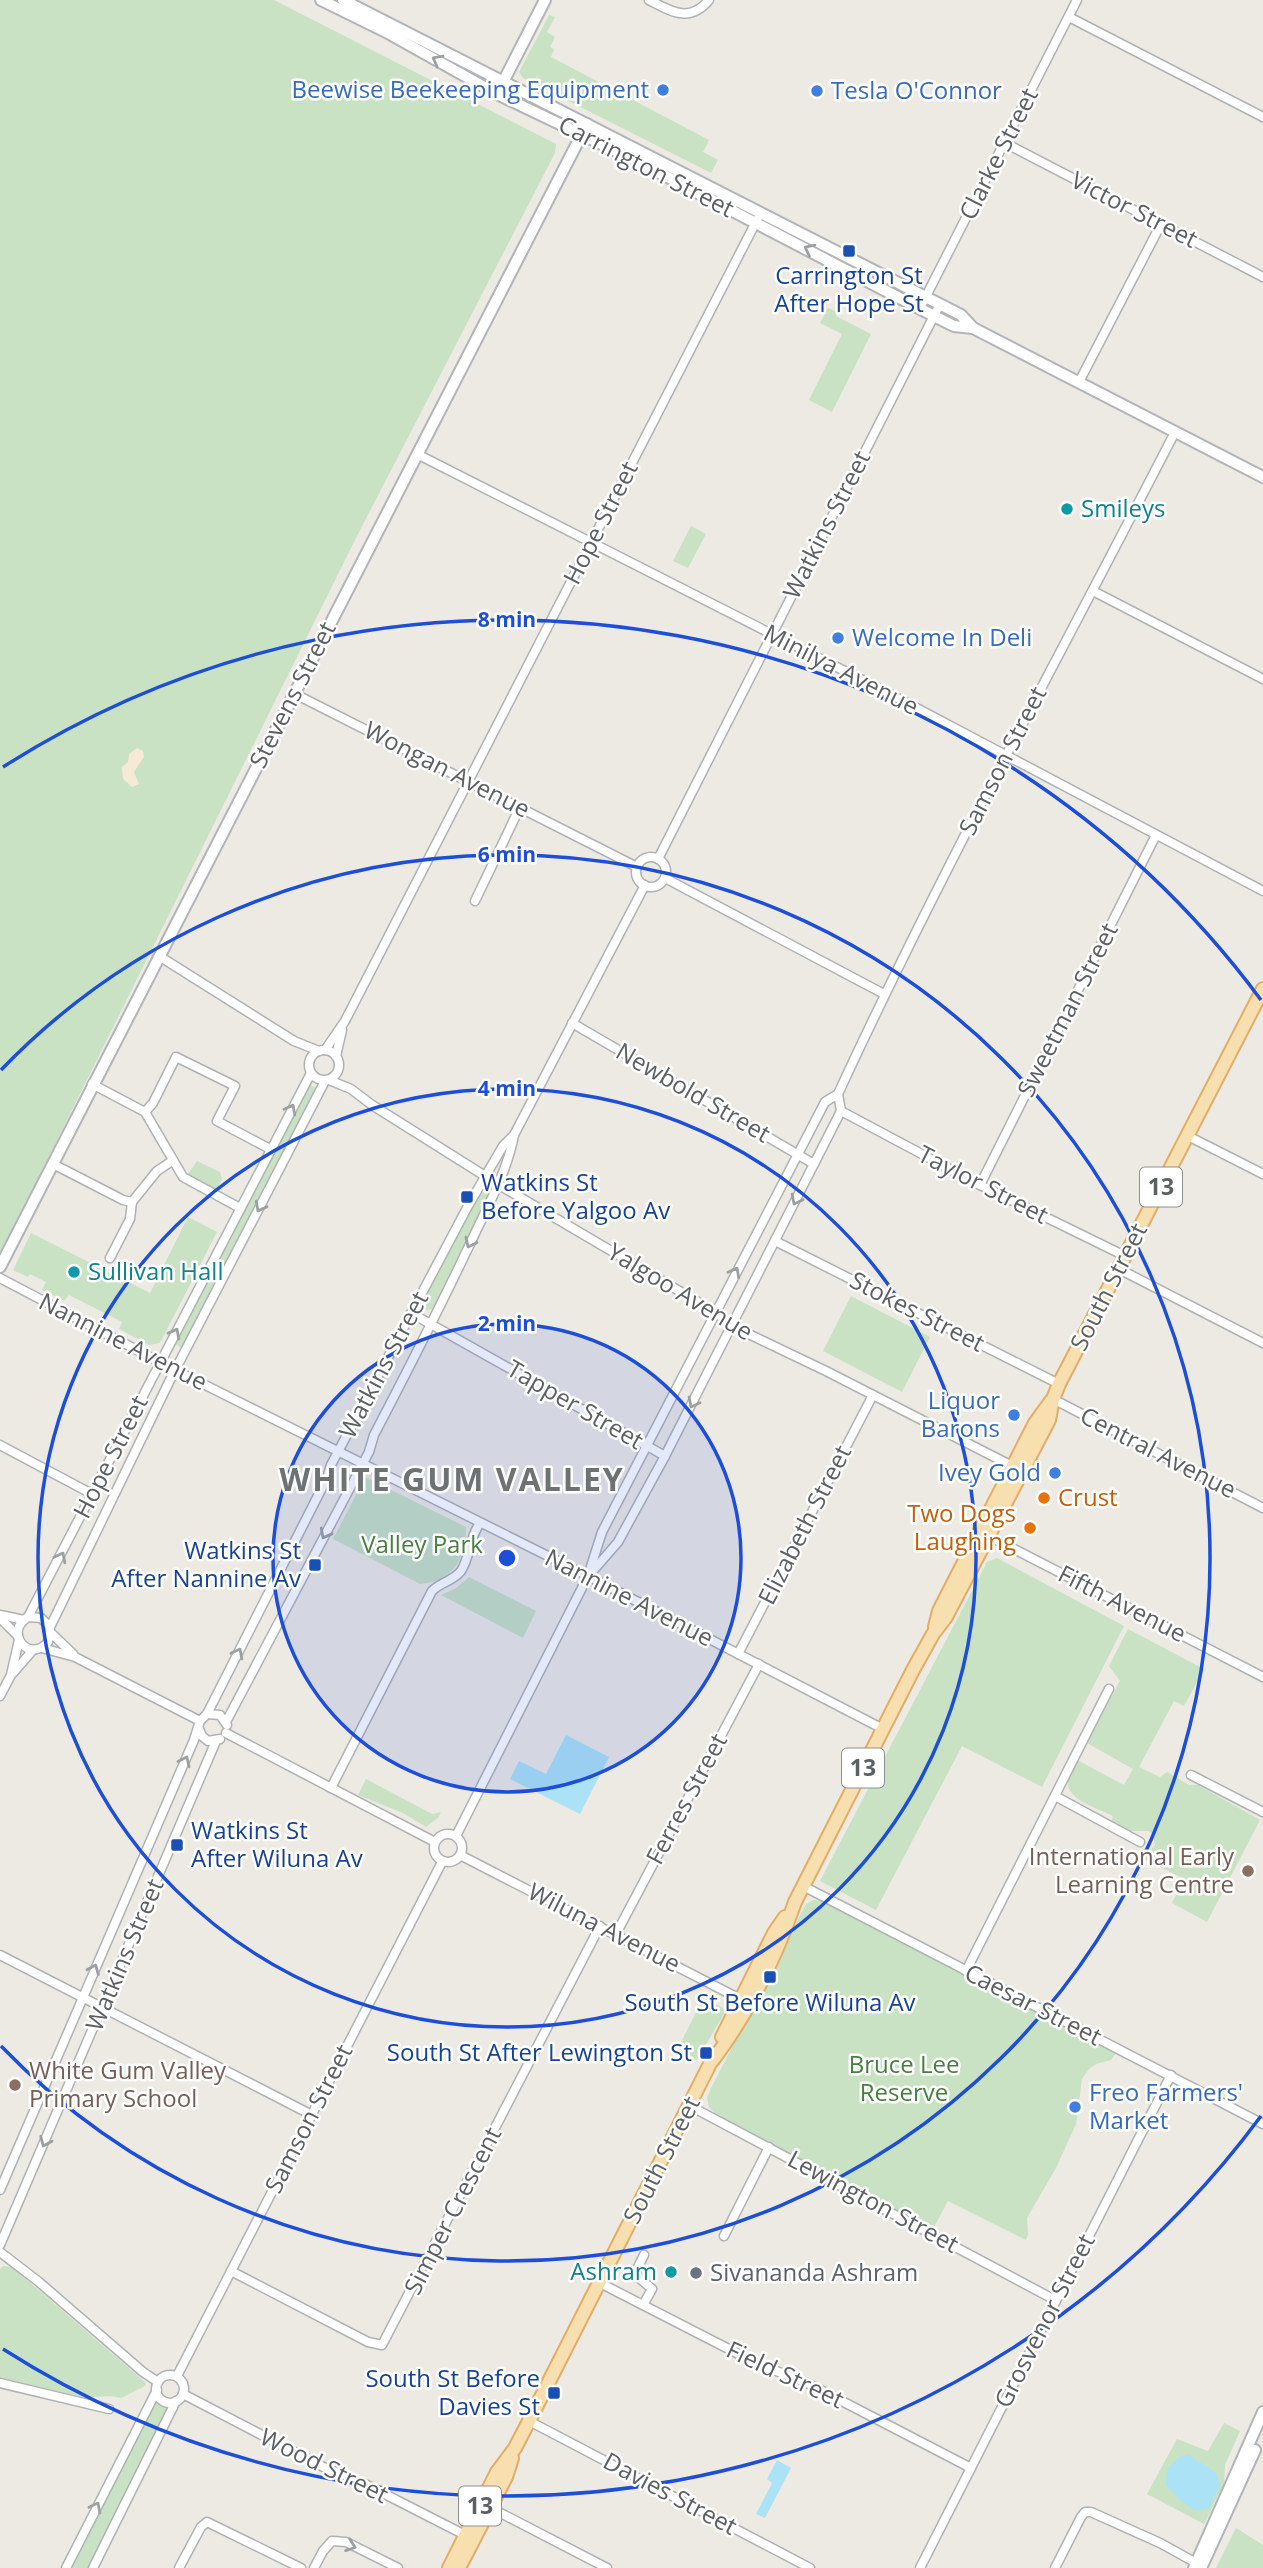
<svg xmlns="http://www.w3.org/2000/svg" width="1263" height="2568" viewBox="0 0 1263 2568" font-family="'Open Sans',sans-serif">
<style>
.green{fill:#c8e2c3}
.sand{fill:#f6e9d6}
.water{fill:#abe2f6}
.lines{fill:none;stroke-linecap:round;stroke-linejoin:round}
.street-casing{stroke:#afb2b5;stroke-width:11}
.secondary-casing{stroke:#b1b4b8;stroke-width:14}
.primary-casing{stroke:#e3ac67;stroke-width:16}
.street{stroke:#fff;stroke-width:8}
.secondary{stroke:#fff;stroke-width:10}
.primary{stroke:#f7dfb0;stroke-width:12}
.oneway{stroke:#9da0a1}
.ring{fill:none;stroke:#1d4ed8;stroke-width:3.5}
.shop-dot{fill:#3f7fe0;stroke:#fff;stroke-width:2.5}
.transit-dot{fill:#1a4fb4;stroke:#fff;stroke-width:2.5}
.culture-dot{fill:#0f9aa8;stroke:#fff;stroke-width:2.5}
.food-dot{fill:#e8710a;stroke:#fff;stroke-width:2.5}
.education-dot{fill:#8d6e63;stroke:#fff;stroke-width:2.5}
.worship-dot{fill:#6b7280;stroke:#fff;stroke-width:2.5}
.labels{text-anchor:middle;stroke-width:5;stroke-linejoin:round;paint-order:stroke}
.shield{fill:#fff;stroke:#8d9092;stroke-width:2}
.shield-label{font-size:23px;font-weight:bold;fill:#5c6063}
.shop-label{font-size:24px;fill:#366cbe;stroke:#fff;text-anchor:end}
.street-label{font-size:24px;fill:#5c6063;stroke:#fff}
.transit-label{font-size:24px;fill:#164399;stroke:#fff;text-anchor:end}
.culture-label{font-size:24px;fill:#0d838f;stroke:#fff;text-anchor:start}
.food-label{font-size:24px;fill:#c56008;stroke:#fff;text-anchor:start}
.park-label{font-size:24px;fill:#46803e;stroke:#fff}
.education-label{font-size:24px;fill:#785e54;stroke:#fff;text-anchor:end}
.worship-label{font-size:24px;fill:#5b616d;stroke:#fff;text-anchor:start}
.district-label{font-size:32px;font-weight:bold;letter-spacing:2px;fill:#6d7275;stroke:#fff}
.centre{fill:#1d4ed8;stroke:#fff;stroke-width:3.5}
.ring-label{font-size:21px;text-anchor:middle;font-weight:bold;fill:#1d4ed8;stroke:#fff;stroke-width:5;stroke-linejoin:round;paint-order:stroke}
</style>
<rect width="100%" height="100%" fill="#edeae4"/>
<!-- green -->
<g class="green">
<path d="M0 0H274L556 144 555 153 356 538 0 1255Z"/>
<path d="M549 15 555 17 547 32 555 37 550 47 554 49 551 57 709 140 703 152 718 160 711 173 523 78 519 72Z"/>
<path d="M828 308 837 312 836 316 871 334 832 412 809 400 842 334 820 323Z"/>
<path d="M691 526 706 534 688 568 673 561Z"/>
<path d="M310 1085 315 1087 301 1125 184 1349 175 1344Z"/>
<path d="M197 1161 220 1172 222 1179 217 1189 213 1190 188 1174Z"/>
<path d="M484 1190 488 1195 467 1245 435 1309 427 1310 422 1307V1301L468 1215Z"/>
<path d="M188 1217 217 1232 160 1343 149 1345 119 1329 122 1322 69 1295 64 1301 42 1290 46 1282 30 1274 28 1277 13 1270 31 1233 150 1293Z"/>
<path d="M851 1296 930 1337 902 1392 823 1351Z"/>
<path d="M365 1477 466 1527C466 1558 454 1581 420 1584L333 1539Z"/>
<path d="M997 1558 1124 1626 1042 1787 962 1746 876 1910 820 1881 987 1562Z"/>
<path d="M469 1577 536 1611 523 1638 441 1595 456 1588Z"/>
<path d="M1128 1629 1204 1669 1184 1706 1174 1701 1139 1767 1160 1777 1167 1772 1189 1785H1198L1260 1820 1207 1922 1172 1903 1184 1879 1144 1859 1155 1845 1153 1834 1148 1831H1131L1111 1822 1113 1816C1100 1809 1065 1800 1068 1780 1070 1774 1074 1766 1077 1760L1124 1785 1133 1769 1087 1743 1120 1681 1109 1666Z"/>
<path d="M366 1779 432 1814 441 1812 438 1818 426 1827 403 1813 358 1795Z"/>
<path d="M814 1900 823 1902 1116 2053 1111 2060 1096 2064 1089 2069 1082 2079 1076 2124 1056 2168 1027 2218 1028 2235 1026 2240 948 2201 933 2229 717 2115 709 2107 707 2098 710 2090 806 1904Z"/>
<path d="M704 1997 723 2008 724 2014 697 2060 677 2050Z"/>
<path d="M3 2266 12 2267 146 2383 145 2386 121 2398C108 2394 97 2398 83 2397L0 2378V2269Z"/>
<path d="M156 2399 160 2404 171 2406 88 2568H71Z"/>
<path d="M1224 2423 1240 2431 1225 2465 1224 2484 1204 2524 1147 2494 1177 2439 1208 2451Z"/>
<path d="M1236 2528 1263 2545V2568H1216Z"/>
</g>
<!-- sand -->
<path class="sand" d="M137 748 143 751 144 757 134 772 139 784 132 787 123 779 122 767 128 762 129 754Z"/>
<!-- water -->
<g class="water">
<path d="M566 1735 609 1757 580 1814 510 1779 519 1761 546 1774Z"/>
<path d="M1189 2455 1216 2473 1220 2486 1209 2508 1196 2511 1182 2502 1166 2485 1167 2469 1179 2457Z"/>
<path d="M777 2460 791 2468 765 2518 756 2514 772 2483 767 2479Z"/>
</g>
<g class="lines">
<!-- street casing -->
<g class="street-casing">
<g id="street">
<path d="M649 0C672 12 690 23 709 0"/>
<path d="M1069 17 1263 117"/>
<path d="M1005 143 1263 277"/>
<path d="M920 308 1077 0"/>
<path d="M1079 382 1161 224"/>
<path d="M417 454 890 694 1263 891"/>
<path d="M1093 591 1263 679"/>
<path d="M293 693 637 867"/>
<circle cx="651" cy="872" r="15"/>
<path d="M658 859 940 304"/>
<path d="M665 878 884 994"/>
<path d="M475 901 520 807"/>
<path d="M159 956 294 1041 319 1051"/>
<path d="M572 1023 814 1164"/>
<circle cx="324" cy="1065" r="15"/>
<path d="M325 1050 345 1021 758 218"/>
<path d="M336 1056 342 1030"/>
<path d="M329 1080 351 1089 372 1105 501 1186 715 1312 732 1326 826 1371 1016 1468"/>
<path d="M92 1084 145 1112 183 1177 240 1208"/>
<path d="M841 1111 980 1185 1125 1256"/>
<path d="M145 1112 153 1103 176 1057 235 1086 217 1121 270 1149"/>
<path d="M1188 1136 1263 1174"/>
<path d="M53 1164 123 1200 132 1202 157 1171 172 1161"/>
<path d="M980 1185 1156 835"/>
<path d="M775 1241 1059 1384"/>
<path d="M110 1258 130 1219 132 1202"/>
<path d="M1119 1269 1263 1343"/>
<path d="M0 1278 175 1370 588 1576 883 1729"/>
<path d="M411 1313 665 1456"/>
<path d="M1053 1399 1263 1508"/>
<path d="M0 1445 92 1494"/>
<path d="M985 1534 1263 1677"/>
<path d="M592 1572 618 1542 665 1456 841 1111 838 1094"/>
<path d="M0 1615 24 1620"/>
<path d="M28 1617 311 1073"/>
<path d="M0 1618 18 1636"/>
<path d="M50 1627 41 1618 28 1617C3 1632 29 1664 48 1642L50 1627 55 1617 170 1380 325 1081"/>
<path d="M51 1633 73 1654"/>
<path d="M42 1648 75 1657 200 1721"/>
<path d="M738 1654 873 1395"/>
<path d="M13 1673 33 1650"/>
<path d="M0 1696 11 1675 19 1640"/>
<path d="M207 1714 220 1715 227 1725"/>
<path d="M226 1722 369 1452 374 1435C407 1372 439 1309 470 1244 486 1209 507 1173 514 1135L645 885"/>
<path d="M199 1729 202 1736 208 1741 220 1739"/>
<path d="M226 1733 435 1842"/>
<path d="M1191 1775 1263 1812"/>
<path d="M331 1788 432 1591C441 1582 453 1581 461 1571 471 1555 469 1538 480 1523"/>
<path d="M1055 1796 1140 1842"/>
<circle cx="448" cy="1848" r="14"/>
<path d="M456 1836 588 1576 602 1532 825 1102 838 1094C942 869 1062 652 1175 432"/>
<path d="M460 1855 744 2001"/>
<path d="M803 1886 1263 2124"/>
<path d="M616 1934 759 1664"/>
<path d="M0 1955 310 2114"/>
<path d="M966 1971 1109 1689"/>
<path d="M690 2106 1055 2300"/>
<path d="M0 2190 194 1740 200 1721 207 1714 327 1478 331 1465 468 1206 503 1146 514 1135"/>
<path d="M724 2236 769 2147"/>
<path d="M0 2245 216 1741"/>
<path d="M0 2252 39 2282 143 2372 158 2382"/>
<path d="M231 2271 368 2342 382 2345 600 1926"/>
<path d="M600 2283 756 2363 807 2383 971 2468"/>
<path d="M643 2305 652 2289 637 2276V2269L644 2255"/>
<circle cx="170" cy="2389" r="14"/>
<path d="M177 2376 442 1862"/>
<path d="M0 2383 109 2409"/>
<path d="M183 2394 331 2471C346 2472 352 2483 367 2485L465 2535"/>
<path d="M529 2421 810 2568"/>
<path d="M487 2506 607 2568"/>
<path d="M66 2568 157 2390"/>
<path d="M93 2568 176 2401"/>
<path d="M179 2568 201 2527 207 2522 301 2568"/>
<path d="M314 2568 323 2551 332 2541 346 2542 398 2568"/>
<path d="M920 2568 1171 2075"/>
<path d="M1055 2568 1081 2517 1085 2512H1091L1160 2543 1200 2565"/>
</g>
</g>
<!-- secondary casing -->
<g class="secondary-casing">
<g id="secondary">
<path d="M321 0 386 32 497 94 637 161 934 316 954 326 973 328"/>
<path d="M343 0 961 315 973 328 1263 477"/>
<path d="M497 94 545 0"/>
<path d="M0 1267 587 124"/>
<path d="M1194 2568 1263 2412"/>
<path d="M1201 2568 1255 2450"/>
</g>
</g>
<!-- primary casing -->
<g class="primary-casing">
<g id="primary">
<path d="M935 1627 939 1611 1035 1423 1051 1401"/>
<path d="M722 2037 774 1933 785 1917"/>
<path d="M713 2060C748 2013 776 1957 795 1902L913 1670 933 1634 946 1617 1049 1420 1053 1399 1059 1384 1263 989"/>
<path d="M449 2568 497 2472 515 2448 529 2421 715 2054"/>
<path d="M459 2568 506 2477 512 2458"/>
</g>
</g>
<!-- street -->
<use href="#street" class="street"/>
<!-- secondary -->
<use href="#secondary" class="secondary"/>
<!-- primary -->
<use href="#primary" class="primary"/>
</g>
<!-- one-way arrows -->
<defs><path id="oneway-chevron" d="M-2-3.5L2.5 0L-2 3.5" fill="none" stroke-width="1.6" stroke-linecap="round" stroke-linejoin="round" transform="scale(1.75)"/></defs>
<g class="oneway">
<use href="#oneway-chevron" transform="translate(437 60) rotate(-152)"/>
<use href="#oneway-chevron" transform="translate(809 249) rotate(-153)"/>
<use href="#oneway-chevron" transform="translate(291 1109) rotate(-62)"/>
<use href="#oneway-chevron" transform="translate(796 1200) rotate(117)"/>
<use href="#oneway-chevron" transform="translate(260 1207) rotate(118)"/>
<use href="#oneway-chevron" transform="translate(470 1243) rotate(115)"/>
<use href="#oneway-chevron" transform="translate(735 1272) rotate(-62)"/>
<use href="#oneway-chevron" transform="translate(175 1333) rotate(-62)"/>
<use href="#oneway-chevron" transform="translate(693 1403) rotate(117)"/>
<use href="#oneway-chevron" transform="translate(325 1534) rotate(118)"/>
<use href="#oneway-chevron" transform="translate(61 1557) rotate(-63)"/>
<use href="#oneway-chevron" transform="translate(238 1653) rotate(-63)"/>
<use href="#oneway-chevron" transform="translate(185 1761) rotate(-65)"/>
<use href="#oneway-chevron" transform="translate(94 1969) rotate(-67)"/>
<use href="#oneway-chevron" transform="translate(45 2142) rotate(113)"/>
<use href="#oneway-chevron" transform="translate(96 2507) rotate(-63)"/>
<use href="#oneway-chevron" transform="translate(351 2546) rotate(20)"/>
</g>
<!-- distance rings -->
<circle cx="507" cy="1558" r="234" fill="#1d4ed8" fill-opacity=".12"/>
<g class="ring">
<circle cx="507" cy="1558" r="234"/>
<circle cx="507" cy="1558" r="469"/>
<path d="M1 1070A703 703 0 1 1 1 2046"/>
<path d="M1261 2116A938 938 0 0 1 3 2349M3 767A938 938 0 0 1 1261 1000"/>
</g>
<!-- markers -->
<g class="shop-dot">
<circle cx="663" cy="90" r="7"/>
<circle cx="817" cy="91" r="7"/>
<circle cx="838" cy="638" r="7"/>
<circle cx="1014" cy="1415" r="7"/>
<circle cx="1055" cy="1473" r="7"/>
<circle cx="1075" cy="2107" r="7"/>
</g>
<g class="transit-dot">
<rect x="842" y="244" width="14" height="14" rx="3.5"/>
<rect x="460" y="1190" width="14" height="14" rx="3.5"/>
<rect x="308" y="1558" width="14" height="14" rx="3.5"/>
<rect x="170" y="1838" width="14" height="14" rx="3.5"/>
<rect x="763" y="1970" width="14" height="14" rx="3.5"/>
<rect x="699" y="2046" width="14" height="14" rx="3.5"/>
<rect x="547" y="2386" width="14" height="14" rx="3.5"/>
</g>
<g class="culture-dot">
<circle cx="1067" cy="509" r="7"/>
<circle cx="74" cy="1272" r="7"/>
<circle cx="671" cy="2272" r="7"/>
</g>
<g class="food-dot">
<circle cx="1044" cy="1498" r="7"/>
<circle cx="1030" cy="1528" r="7"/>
</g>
<g class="education-dot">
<circle cx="1248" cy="1871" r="7"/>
<circle cx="15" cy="2085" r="7"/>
</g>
<circle class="worship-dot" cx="696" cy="2273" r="7"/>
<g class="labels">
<!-- shield labels -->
<g class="shield">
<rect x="1140" y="1167.5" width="42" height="39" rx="5"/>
<rect x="842" y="1748.5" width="42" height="39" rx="5"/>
<rect x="459" y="2486.5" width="42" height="39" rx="5"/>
</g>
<g class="shield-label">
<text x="1161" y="1195">13</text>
<text x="863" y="1776">13</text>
<text x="480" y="2514">13</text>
</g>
<!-- shop labels -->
<g class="shop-label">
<text x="649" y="98">Beewise Beekeeping Equipment</text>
<text x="831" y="99" text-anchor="start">Tesla O'Connor</text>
<text x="852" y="646" text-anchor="start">Welcome In Deli</text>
<text x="1000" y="1409">Liquor<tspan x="1000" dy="28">Barons</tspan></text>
<text x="1041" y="1481">Ivey Gold</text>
<text x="1089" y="2101" text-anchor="start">Freo Farmers'<tspan x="1089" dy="28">Market</tspan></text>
</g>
<!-- street labels -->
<g class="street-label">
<text transform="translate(999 154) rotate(-63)" y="8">Clarke Street</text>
<text transform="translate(646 167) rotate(27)" y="8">Carrington Street</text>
<text transform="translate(1134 210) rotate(27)" y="8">Victor Street</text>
<text transform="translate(601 523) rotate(-63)" y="8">Hope Street</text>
<text transform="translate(827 525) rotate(-63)" y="8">Watkins Street</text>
<text transform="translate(841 670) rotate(27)" y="8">Minilya Avenue</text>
<text transform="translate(293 695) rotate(-63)" y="8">Stevens Street</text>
<text transform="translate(1003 761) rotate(-63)" y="8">Samson Street</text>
<text transform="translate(447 770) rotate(27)" y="8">Wongan Avenue</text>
<text transform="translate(1068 1010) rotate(-63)" y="8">Sweetman Street</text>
<text transform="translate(693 1093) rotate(30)" y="8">Newbold Street</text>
<text transform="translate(983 1185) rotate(27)" y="8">Taylor Street</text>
<text transform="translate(1109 1287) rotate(-63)" y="8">South Street</text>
<text transform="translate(680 1292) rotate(31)" y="8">Yalgoo Avenue</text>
<text transform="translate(917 1312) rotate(27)" y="8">Stokes Street</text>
<text transform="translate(123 1342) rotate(27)" y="8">Nannine Avenue</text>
<text transform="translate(384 1365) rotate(-62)" y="8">Watkins Street</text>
<text transform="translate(575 1405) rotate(30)" y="8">Tapper Street</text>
<text transform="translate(1158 1453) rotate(27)" y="8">Central Avenue</text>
<text transform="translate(111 1457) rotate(-63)" y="8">Hope Street</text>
<text transform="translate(805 1525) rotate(-63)" y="8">Elizabeth Street</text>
<text transform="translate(629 1598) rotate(27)" y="8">Nannine Avenue</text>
<text transform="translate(1122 1604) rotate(27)" y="8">Fifth Avenue</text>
<text transform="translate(687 1799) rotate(-62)" y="8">Ferres Street</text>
<text transform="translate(604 1928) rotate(27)" y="8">Wiluna Avenue</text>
<text transform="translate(125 1955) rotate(-67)" y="8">Watkins Street</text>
<text transform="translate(1033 2005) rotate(27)" y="8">Caesar Street</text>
<text transform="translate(309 2119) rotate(-63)" y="8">Samson Street</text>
<text transform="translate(662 2160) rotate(-63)" y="8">South Street</text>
<text transform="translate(873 2202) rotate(28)" y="8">Lewington Street</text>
<text transform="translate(453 2211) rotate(-63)" y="8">Simper Crescent</text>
<text transform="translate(1045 2321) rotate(-63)" y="8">Grosvenor Street</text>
<text transform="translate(785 2375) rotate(25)" y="8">Field Street</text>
<text transform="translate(324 2466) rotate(26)" y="8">Wood Street</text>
<text transform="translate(670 2494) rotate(28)" y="8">Davies Street</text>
</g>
<!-- transit labels -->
<g class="transit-label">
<text x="849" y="284" text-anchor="middle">Carrington St<tspan x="849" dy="28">After Hope St</tspan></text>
<text x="481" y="1191" text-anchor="start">Watkins St<tspan x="481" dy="28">Before Yalgoo Av</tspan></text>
<text x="301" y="1559">Watkins St<tspan x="301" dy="28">After Nannine Av</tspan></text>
<text x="191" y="1839" text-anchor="start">Watkins St<tspan x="191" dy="28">After Wiluna Av</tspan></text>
<text x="770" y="2011" text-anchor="middle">South St Before Wiluna Av</text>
<text x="692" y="2061">South St After Lewington St</text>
<text x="540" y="2387">South St Before<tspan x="540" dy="28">Davies St</tspan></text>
</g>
<!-- culture labels -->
<g class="culture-label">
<text x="1081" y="517">Smileys</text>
<text x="88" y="1280">Sullivan Hall</text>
<text x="657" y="2280" text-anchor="end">Ashram</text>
</g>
<!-- food labels -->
<g class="food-label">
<text x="1058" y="1506">Crust</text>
<text x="1016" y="1522" text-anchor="end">Two Dogs<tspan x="1016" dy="28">Laughing</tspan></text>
</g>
<!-- park labels -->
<g class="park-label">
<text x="422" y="1553">Valley Park</text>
<text x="904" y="2073">Bruce Lee<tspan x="904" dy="28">Reserve</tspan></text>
</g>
<!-- education labels -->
<g class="education-label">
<text x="1234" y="1865">International Early<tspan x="1234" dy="28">Learning Centre</tspan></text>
<text x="29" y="2079" text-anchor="start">White Gum Valley<tspan x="29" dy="28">Primary School</tspan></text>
</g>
<!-- worship labels -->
<g class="worship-label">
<text x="710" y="2281">Sivananda Ashram</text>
</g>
<!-- district labels -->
<g class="district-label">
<text x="452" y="1491">WHITE GUM VALLEY</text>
</g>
</g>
<circle cx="507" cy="1558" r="10" class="centre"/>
<g class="ring-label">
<text x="507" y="627">8 min</text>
<text x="507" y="862">6 min</text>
<text x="507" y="1096">4 min</text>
<text x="507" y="1331">2 min</text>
</g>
</svg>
